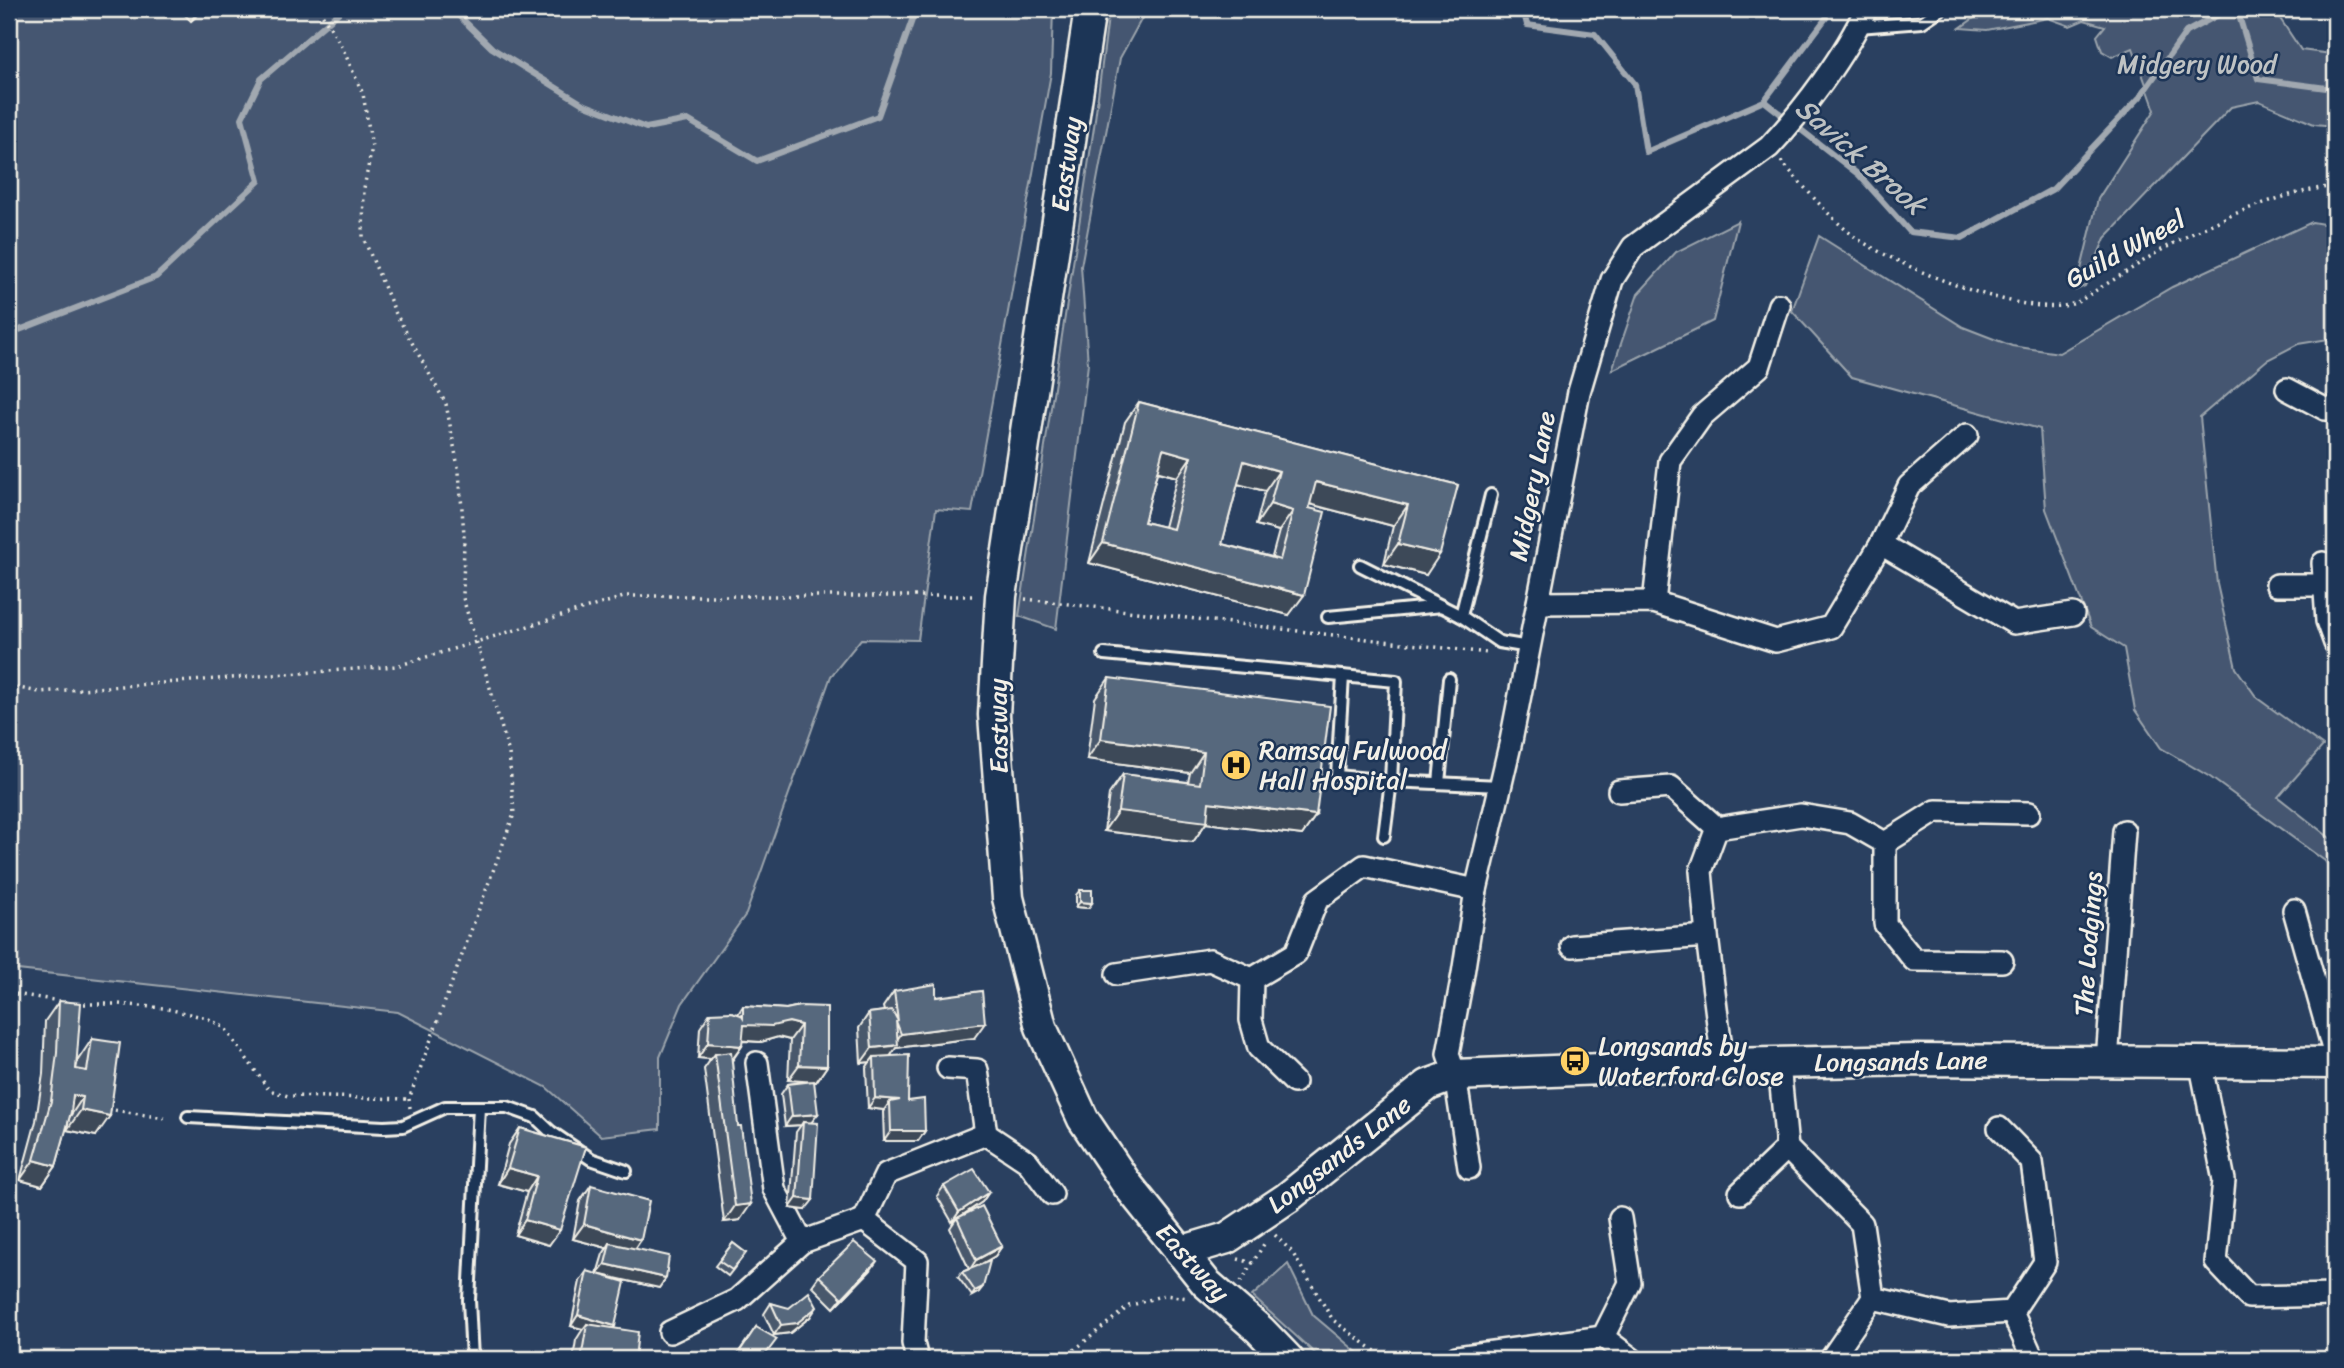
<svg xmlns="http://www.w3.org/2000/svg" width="2344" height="1368" viewBox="0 0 2344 1368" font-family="Sriracha,sans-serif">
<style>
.green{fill:#445771;stroke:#9ca4ac;stroke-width:2}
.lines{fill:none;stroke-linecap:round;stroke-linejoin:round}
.stream{stroke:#a1a8b0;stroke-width:6}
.lane-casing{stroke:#f4f1e8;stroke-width:16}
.street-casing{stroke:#f4f1e8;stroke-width:26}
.secondary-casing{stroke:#f4f1e8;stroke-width:35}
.path{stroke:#f4f1e8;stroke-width:3.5;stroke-dasharray:2 5;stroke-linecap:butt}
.lane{stroke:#1d3557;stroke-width:10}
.street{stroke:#1d3557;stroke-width:21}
.secondary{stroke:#1d3557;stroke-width:30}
.path-bridge{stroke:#f4f1e8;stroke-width:3.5;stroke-dasharray:2 5;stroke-linecap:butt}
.wall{fill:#4a596c;stroke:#f4f1e8;stroke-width:2;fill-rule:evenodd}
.shaded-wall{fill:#3c4858;stroke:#f4f1e8;stroke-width:2}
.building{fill:#56677d;stroke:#f4f1e8;stroke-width:2;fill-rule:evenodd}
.labels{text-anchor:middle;stroke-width:5;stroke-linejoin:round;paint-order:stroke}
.park-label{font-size:26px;fill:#bfc3c4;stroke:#1d3557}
.street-label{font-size:26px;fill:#f4f1e8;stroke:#1d3557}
.poi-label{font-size:26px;fill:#f4f1e8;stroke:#1d3557;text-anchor:start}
.water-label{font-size:28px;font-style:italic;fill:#bdc1c2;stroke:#1d3557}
</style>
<rect width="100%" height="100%" fill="#2a4060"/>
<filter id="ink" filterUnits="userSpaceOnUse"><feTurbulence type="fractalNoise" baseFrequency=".0143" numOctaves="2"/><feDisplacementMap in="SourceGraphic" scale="14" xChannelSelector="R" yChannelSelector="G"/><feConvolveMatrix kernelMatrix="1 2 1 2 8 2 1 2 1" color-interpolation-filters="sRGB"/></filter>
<g filter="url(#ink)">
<!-- green -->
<g class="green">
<path d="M9 9H1053L1051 73 972 512 936 509 918 640 861 639 831 676 746 914 682 1004 660 1057V1129L601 1136 546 1087 398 1012 9 969Z"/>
<path d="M1109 9H1147L1120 58 1081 266 1088 364 1056 629 1019 616 1094 127Z"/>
<path d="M1987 9H2283L2279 17 2301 50 2331 54 2335 50V126L2314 124 2259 101 2231 107 2105 238 2085 286 2076 290 2098 199 2155 110 2133 48 2112 57 2102 51 2097 36 2105 26 2084 20 2070 26 2048 18 1987 30 1960 28Z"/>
<path d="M1738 221 1713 321 1612 370 1638 294 1676 252Z"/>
<path d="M2312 222 2335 226V338L2298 344 2267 360 2200 417 2217 584 2236 668 2257 698 2323 746 2278 797 2335 842V876L2325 861 2210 777 2161 748 2135 710 2124 648 2091 627 2046 509 2040 429 1852 377 1792 311 1819 236 1963 327 2012 346 2059 353 2172 287Z"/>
<path d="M1288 1264 1313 1315 1365 1359H1321L1252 1296Z"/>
</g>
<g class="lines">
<!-- stream -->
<g class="stream">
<path d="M452 9 492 48 583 104 646 128 688 120 757 161 878 116 916 9"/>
<path d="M1523 9 1527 25 1595 34 1635 84 1646 152 1764 101 1859 175 1910 232 1962 238 2053 189 2140 97 2186 32 2229 9"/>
<path d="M2237 9 2258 79 2334 89 2335 85"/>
<path d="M1764 101 1826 18"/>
<path d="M9 334 156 277 259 181 242 118 261 79 343 9"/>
</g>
<!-- lane casing -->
<g class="lane-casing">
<g id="lane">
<path d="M1858 27 1922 22 1941 9"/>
<path d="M1360 565 1461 616 1499 642 1529 647"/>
<path d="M1461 616 1491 495"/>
<path d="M1328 617 1442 606"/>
<path d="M1104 654 1396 681 1391 781 1384 836"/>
<path d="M1343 676 1337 776 1391 781 1500 786"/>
<path d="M1439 783 1449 679"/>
<path d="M188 1117 384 1127 403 1126 445 1107H507L535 1117 551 1132 591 1159 626 1171"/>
<path d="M472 1359 469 1300 479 1107"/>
</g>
</g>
<!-- street casing -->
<g class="street-casing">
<g id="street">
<path d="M2287 389 2325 409 2335 408"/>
<path d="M1881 544 2014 623 2073 614"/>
<path d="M2323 563 2327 621 2335 643"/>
<path d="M2277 585H2324"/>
<path d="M1654 602 1670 461 1702 416 1759 367 1779 305"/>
<path d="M1538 603 1654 602 1776 641 1831 627 1881 544 1909 486 1967 435"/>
<path d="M1619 791 1671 787 1717 828"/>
<path d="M1885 843V924L1914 960 2002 961"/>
<path d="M1885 843 1936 811 2029 813"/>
<path d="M2294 910 2335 1056"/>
<path d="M1572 946 1707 936"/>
<path d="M1117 974 1210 960 1252 979 1296 953 1317 900 1364 866 1476 890"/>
<path d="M1252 979 1251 1020 1259 1048 1294 1082"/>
<path d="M2107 1061 2124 831"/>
<path d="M2200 1061 2224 1180 2216 1262 2249 1297 2335 1295"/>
<path d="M757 1063 774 1189 802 1242"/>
<path d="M1723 1064 1707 936 1701 871 1717 828 1801 815 1850 823 1885 843"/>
<path d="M1779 1064 1787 1148 1862 1224 1873 1298 1831 1359"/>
<path d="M948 1068 977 1070 986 1134"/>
<path d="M1469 1168 1455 1075 1448 1054 1463 974 1476 890 1511 741 1579 392 1612 280 1633 247 1769 147C1803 111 1846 54 1866 9"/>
<path d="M1740 1193 1787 1148"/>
<path d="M864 1220 886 1174 986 1134 1028 1162 1052 1194"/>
<path d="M1873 1298 1949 1316 2012 1312 2045 1262 2032 1162 1999 1128"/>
<path d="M2012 1312 2033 1359"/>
<path d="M670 1332 737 1300 802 1242 864 1220 917 1261 913 1343 917 1359"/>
<path d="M1603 1337 1630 1283 1620 1218"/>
<path d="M1457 1357 1603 1337 1632 1359"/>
</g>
</g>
<!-- secondary casing -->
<g class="secondary-casing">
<g id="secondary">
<path d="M1090 9 1001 596 994 715 1008 898 1041 1027 1083 1119 1126 1183 1206 1283 1260 1330 1288 1359"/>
<path d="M1180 1252 1227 1238 1287 1198 1428 1085 1455 1075 1723 1064 1918 1060 2335 1063"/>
</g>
</g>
<!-- path -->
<g class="path">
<path d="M319 9 342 47 363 94 372 147 364 188 363 237 395 312 446 404 459 472 464 534 463 598 470 622"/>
<path d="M1781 161C1803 185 1825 213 1851 234 1890 264 2028 321 2075 303 2083 300 2091 293 2098 289 2115 279 2131 269 2148 258 2203 225 2271 194 2335 186"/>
<path d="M1025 599 1487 653"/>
<path d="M9 686 39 692 397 666 627 596H976"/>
<path d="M9 993 66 1002"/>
<path d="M77 1004H118L163 1008 207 1018 225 1028 269 1090 288 1096 409 1099"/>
<path d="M410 1108 409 1099 514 814 509 753 479 650"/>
<path d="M108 1109 164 1118"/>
<path d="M1275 1235 1292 1252 1333 1320 1386 1359"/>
<path d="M1238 1259 1253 1263"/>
<path d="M1241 1282 1264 1244"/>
<path d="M1063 1359 1129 1306 1164 1295 1188 1298"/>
</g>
<!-- lane -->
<use href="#lane" class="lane"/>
<!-- street -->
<use href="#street" class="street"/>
<!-- secondary -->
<use href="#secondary" class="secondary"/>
<!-- path-bridge -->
<path class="path-bridge" d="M470 622 479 650"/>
</g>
<!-- wall -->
<g class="wall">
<path d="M179 9H204L191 21Z"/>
<path d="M1139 402 1458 485 1426 575 1384 564 1393 526 1310 504 1289 615 1089 563 1125 422ZM1157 472 1177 477 1164 527 1144 522ZM1238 484 1265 491 1256 525 1279 531 1272 557 1222 544Z"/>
<path d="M1109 678 1316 815 1302 835 1206 823 1193 842 1104 831 1109 794 1123 774 1188 782 1190 773 1087 759 1095 698Z"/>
<path d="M1080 890 1092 903 1088 908 1076 907V895Z"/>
<path d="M894 991 936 997 974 1038 896 1048 890 1056 908 1101 925 1131 918 1141H884L883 1112 884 1110 868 1108 866 1068 870 1062 861 1063 859 1028 869 1013 884 1011 883 1007Z"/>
<path d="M59 1001 76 1069 78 1060 92 1039 96 1136 67 1130 69 1118 56 1166 42 1186 20 1180 36 1121 43 1074 45 1021Z"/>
<path d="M743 1006 786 1009 800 1006 827 1066 816 1082H814L805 1210 790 1208 796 1132 801 1125 785 1126 781 1094 788 1084 812 1081 788 1080 790 1040 778 1037 761 1042 742 1041V1046L732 1061 740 1220 724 1222 704 1069 711 1059 698 1058 700 1028 710 1013 738 1014Z"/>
<path d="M520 1128 586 1147 549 1245 515 1235 527 1192 498 1184 509 1144Z"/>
<path d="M591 1185 635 1249 666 1278 659 1288 597 1274 603 1254 607 1248 573 1239 580 1201Z"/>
<path d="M944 1186 989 1192 982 1202 961 1216 1002 1246 995 1256 980 1265 979 1292 972 1296 958 1277 962 1272 969 1269 950 1228 956 1219 952 1222 937 1196Z"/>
<path d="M733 1243 746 1253 728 1276 715 1266Z"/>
<path d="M587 1271 615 1326 614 1328 635 1359H573L576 1340 583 1329 571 1326 580 1281Z"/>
<path d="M870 1271 834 1308 812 1286 819 1276Z"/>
<path d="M771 1303 810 1317 790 1333 774 1335 764 1314Z"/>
<path d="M756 1327 762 1359H734Z"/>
</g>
<!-- shaded-wall -->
<g class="shaded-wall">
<path d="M199 9H204L191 21Z"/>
<path d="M1163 449 1191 457 1177 477 1149 469Z"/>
<path d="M1244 461 1279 471 1265 491 1230 482Z"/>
<path d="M1316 482 1408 505 1393 526 1302 502Z"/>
<path d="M1270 504 1293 511 1279 531 1256 525Z"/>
<path d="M1103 543 1304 595 1289 615 1089 563Z"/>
<path d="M1398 544 1440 554 1426 575 1384 564Z"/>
<path d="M1101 739 1204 752 1190 773 1087 759Z"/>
<path d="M1209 802 1316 815 1302 835 1206 823 1193 842 1104 831 1118 811Z"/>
<path d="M1080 902 1092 903 1088 908 1076 907Z"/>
<path d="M789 1022 801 1025 790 1040 778 1037 761 1042 734 1040 744 1025Z"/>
<path d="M985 1023 974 1038 896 1048 887 1061 874 1057 870 1062 861 1063 872 1048 893 1046 901 1034Z"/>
<path d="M708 1043 742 1046 731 1061 715 1054 711 1059 698 1058Z"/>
<path d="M799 1065 827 1066 816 1082 788 1080Z"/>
<path d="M73 1095 83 1097 69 1118Z"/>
<path d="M875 1098 900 1100 890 1102 884 1110 868 1108Z"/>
<path d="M81 1110 110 1116 96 1136 67 1130Z"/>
<path d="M818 1114 810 1124 803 1122 801 1125 785 1126 792 1116Z"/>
<path d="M891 1131H925L918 1141H884Z"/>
<path d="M34 1160 56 1166 42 1186 20 1180Z"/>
<path d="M508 1168 537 1176 527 1192 498 1184Z"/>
<path d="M989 1192 982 1202 952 1222 959 1212Z"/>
<path d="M797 1198 813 1200 805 1210 790 1208Z"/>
<path d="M751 1204 740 1220 724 1222 735 1206Z"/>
<path d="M525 1220 560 1230 549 1245 515 1235Z"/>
<path d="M584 1224 641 1240 631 1255 610 1243 607 1248 573 1239Z"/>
<path d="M1002 1246 995 1256 969 1271 976 1260Z"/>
<path d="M877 1261 870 1271 834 1308 842 1298Z"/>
<path d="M605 1264 666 1278 659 1288 597 1274Z"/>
<path d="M983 1287 979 1292 972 1296 975 1291Z"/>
<path d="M817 1307 810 1317 790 1333 774 1335 781 1325Z"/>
<path d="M578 1315 615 1326 608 1336 587 1324 583 1329 571 1326Z"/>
</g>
<!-- building -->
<g class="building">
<path d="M1139 402 1458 485 1440 554 1398 544 1408 505 1316 482 1309 508 1325 512 1304 595 1103 543ZM1163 449 1191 457 1173 529 1144 522ZM1244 461 1279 471 1270 504 1293 511 1280 560 1222 544Z"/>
<path d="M1109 678 1330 706 1316 815 1209 802 1207 822 1118 811 1123 774 1200 784 1204 752 1101 739Z"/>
<path d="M1080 890H1092V903L1080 902Z"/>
<path d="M936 984V997L982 991 985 1023 901 1034 896 1021 898 1045 872 1048 869 1013 892 1010 898 1021 894 991Z"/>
<path d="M59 1001 81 1003 76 1069 87 1071 92 1039 120 1043 110 1116 81 1110 83 1097 73 1095 71 1112 56 1166 34 1160 51 1101 57 1053Z"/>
<path d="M743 1006 786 1009 800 1006 827 1007V1066L799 1065 801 1025 789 1022 772 1026 744 1025 742 1046 708 1043 710 1013 732 1012 741 1015 743 1018Z"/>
<path d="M731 1052 738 1126H741L751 1204 735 1206 715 1054Z"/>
<path d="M909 1055 908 1101 924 1099 925 1131H891L890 1102 900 1100 875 1098 874 1057Z"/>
<path d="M814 1081 818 1114 792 1116 788 1084Z"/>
<path d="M803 1122 818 1123 813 1200 797 1198Z"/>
<path d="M520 1128 586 1147 560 1230 525 1220 537 1176 508 1168Z"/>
<path d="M974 1169 989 1192 959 1212 944 1186Z"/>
<path d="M591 1185 649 1201 641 1240 584 1224Z"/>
<path d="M982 1206 1002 1246 976 1260 957 1218Z"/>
<path d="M854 1242 877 1261 842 1298 819 1276Z"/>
<path d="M610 1243 669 1256 666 1278 605 1264Z"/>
<path d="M733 1243 746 1253 732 1270 719 1261Z"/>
<path d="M990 1261 983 1287 975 1291 962 1272Z"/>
<path d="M587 1271 625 1282 615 1326 578 1315Z"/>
<path d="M809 1292 817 1307 797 1323 781 1325 771 1303 789 1308Z"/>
<path d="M587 1324 638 1332 635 1359H581Z"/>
<path d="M756 1327 777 1339 762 1359H750L740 1351Z"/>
</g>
</g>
<!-- icons -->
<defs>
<g id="hospital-disc" transform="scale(1.575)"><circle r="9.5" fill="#ffd166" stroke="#1d3557"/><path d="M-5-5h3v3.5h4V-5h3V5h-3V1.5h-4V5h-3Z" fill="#111"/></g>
<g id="bus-disc" transform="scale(1.575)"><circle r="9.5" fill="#ffd166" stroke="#1d3557"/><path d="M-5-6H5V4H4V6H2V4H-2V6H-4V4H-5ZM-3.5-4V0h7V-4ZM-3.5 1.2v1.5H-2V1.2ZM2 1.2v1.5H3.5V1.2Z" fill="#111"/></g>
</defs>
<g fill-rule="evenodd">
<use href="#hospital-disc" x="1236" y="765"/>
<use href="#bus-disc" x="1575" y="1061"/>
</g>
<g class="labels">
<!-- park labels -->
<g class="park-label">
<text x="2197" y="73">Midgery Wood</text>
</g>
<!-- street labels -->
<g class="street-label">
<text transform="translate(1066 164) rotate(-82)" y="9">Eastway</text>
<text transform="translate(2125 249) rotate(-29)" y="9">Guild Wheel</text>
<text transform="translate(1532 486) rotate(-79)" y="9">Midgery Lane</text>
<text transform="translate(998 726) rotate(-91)" y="9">Eastway</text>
<text transform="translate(2088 944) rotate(-86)" y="9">The Lodgings</text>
<text transform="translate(1901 1061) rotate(-1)" y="9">Longsands Lane</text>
<text transform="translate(1339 1154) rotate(-38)" y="9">Longsands Lane</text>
<text transform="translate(1193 1262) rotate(48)" y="9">Eastway</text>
</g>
<!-- poi labels -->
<g class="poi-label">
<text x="1259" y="759">Ramsay Fulwood<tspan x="1259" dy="30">Hall Hospital</tspan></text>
<text x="1598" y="1055">Longsands by<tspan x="1598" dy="30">Waterford Close</tspan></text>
</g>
<!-- water labels -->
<g class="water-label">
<text transform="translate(1861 156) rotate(41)" y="10">Savick Brook</text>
</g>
</g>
<!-- margin -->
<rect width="2344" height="1368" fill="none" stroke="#1d3557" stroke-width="35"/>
<rect x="18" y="18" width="2309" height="1333" fill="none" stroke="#f4f1e8" stroke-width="2.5" filter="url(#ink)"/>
</svg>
